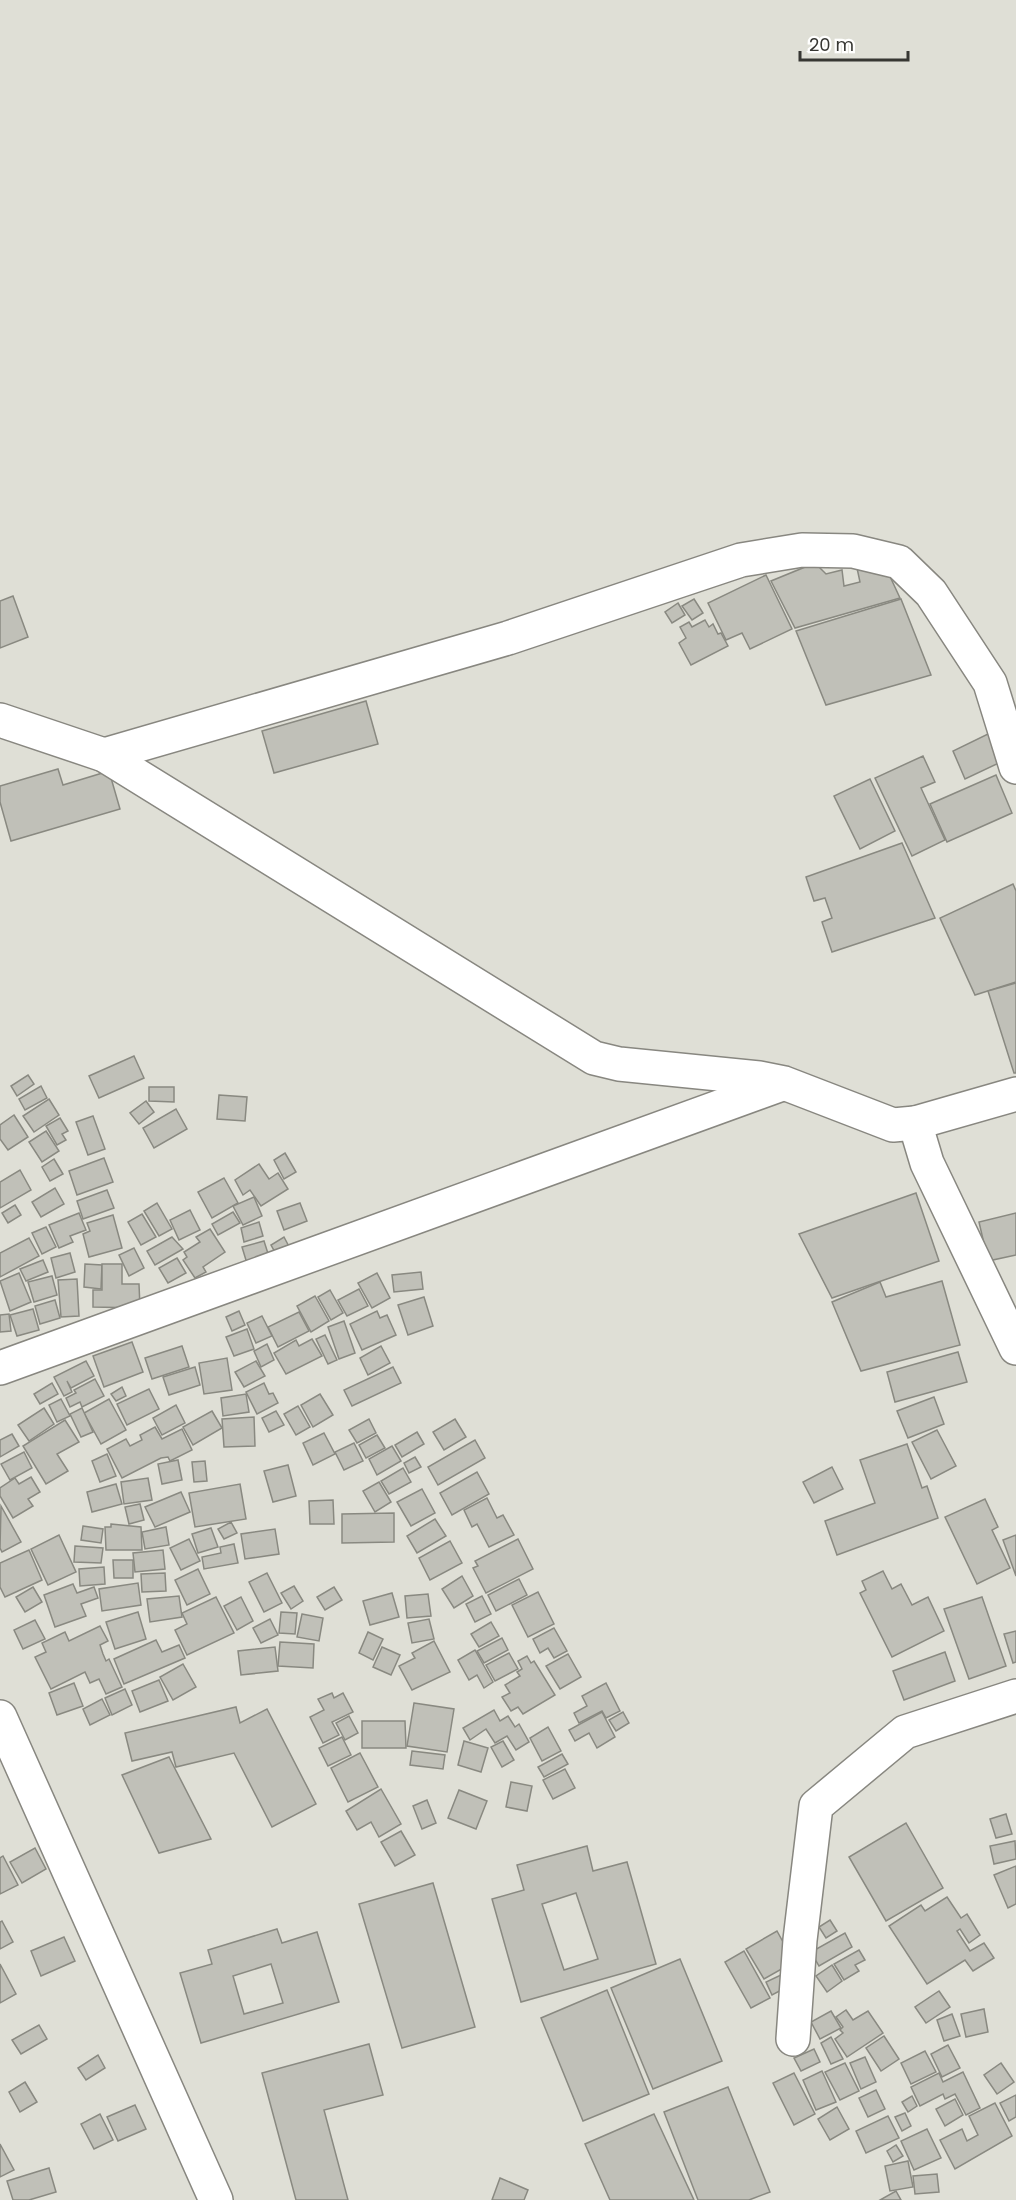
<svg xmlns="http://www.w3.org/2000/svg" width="1016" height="2200" viewBox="0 0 1016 2200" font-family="Poppins,sans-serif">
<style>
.building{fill:#c0c0b8;stroke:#898981;stroke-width:1.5;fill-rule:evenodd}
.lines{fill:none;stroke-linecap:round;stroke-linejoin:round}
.minor-casing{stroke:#888780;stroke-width:36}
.minor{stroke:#fff;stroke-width:33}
</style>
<rect width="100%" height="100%" fill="#dfdfd6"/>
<!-- building -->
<g class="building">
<path d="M815 563 826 574 842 570 844 586 860 582 857 568H886L900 598 795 628 771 581Z"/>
<path d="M766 575 792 629 750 649 742 633 726 640 708 603Z"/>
<path d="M13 596 28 637 0 648V601Z"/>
<path d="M694 599 703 613 692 620 682 606Z"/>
<path d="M901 599 931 675 826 705 796 631Z"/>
<path d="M678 603 685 615 672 623 665 612Z"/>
<path d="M705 620 709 627 713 624 718 634 721 633 728 646 691 665 679 643 686 638 680 627 689 622 692 627Z"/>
<path d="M366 701 378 744 274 773 262 731Z"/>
<path d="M990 733 1003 761 965 779 953 751Z"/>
<path d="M923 756 935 782 921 788 945 840 912 856 875 778Z"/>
<path d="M58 769 63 785 109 771 120 809 11 841 0 802V786Z"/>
<path d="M996 775 1012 813 947 842 930 804Z"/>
<path d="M870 779 895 831 860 849 834 796Z"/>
<path d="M902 843 935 918 832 952 822 922 832 918 825 898 814 901 806 877Z"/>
<path d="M1013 884 1016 891V982L975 995 940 918Z"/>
<path d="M1016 983V1073H1014L988 991Z"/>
<path d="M134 1056 144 1078 99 1098 89 1076Z"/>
<path d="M28 1075 34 1084 17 1096 11 1086Z"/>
<path d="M41 1086 47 1098 25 1110 19 1099Z"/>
<path d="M149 1087H174V1102L149 1101Z"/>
<path d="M219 1095 247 1097 245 1121 217 1119Z"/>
<path d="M49 1099 59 1115 34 1132 23 1116Z"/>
<path d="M146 1101 154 1112 139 1124 130 1113Z"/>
<path d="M176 1109 187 1129 154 1148 143 1128Z"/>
<path d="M14 1115 28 1137 8 1150 0 1139V1125Z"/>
<path d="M93 1116 105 1149 88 1155 76 1122Z"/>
<path d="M60 1118 68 1131 62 1134 66 1140 57 1145 46 1126Z"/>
<path d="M46 1131 59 1151 42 1162 29 1142Z"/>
<path d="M285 1153 296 1172 284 1179 274 1160Z"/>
<path d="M104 1158 113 1182 77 1195 69 1171Z"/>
<path d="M54 1159 63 1174 50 1181 42 1167Z"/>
<path d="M259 1164 269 1179 278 1173 288 1189 261 1206 250 1190 243 1195 235 1180Z"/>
<path d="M20 1170 31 1190 0 1208V1182Z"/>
<path d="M224 1178 238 1203 212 1218 198 1192Z"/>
<path d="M55 1188 64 1204 41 1217 32 1202Z"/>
<path d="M107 1190 114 1208 83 1219 77 1201Z"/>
<path d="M916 1193 939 1261 832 1298 799 1234Z"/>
<path d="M254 1197 262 1216 243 1225 233 1206Z"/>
<path d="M157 1203 172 1229 159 1236 144 1211Z"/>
<path d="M300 1203 307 1221 284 1230 277 1211Z"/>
<path d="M15 1205 21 1215 8 1223 2 1213Z"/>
<path d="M190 1210 200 1230 179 1240 170 1220Z"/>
<path d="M233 1212 240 1223 218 1235 212 1224Z"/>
<path d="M79 1213 86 1230 70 1236 73 1242 59 1248 49 1225Z"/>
<path d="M1016 1213V1255L988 1261 979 1222Z"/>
<path d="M142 1214 156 1237 141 1245 128 1222Z"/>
<path d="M113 1215 122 1248 89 1257 83 1234 90 1231 87 1223Z"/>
<path d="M259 1222 263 1236 244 1242 241 1228Z"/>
<path d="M46 1227 56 1247 42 1254 32 1233Z"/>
<path d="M210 1229 225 1252 203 1267 206 1272 195 1278 183 1260 187 1257 184 1252 200 1242 196 1237Z"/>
<path d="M172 1237 183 1249 155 1265 147 1251Z"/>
<path d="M284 1237 294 1256 281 1263 271 1245Z"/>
<path d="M29 1238 39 1256 0 1277V1253Z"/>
<path d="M264 1241 271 1263 249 1270 242 1247Z"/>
<path d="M134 1248 144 1268 129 1276 119 1255Z"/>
<path d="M70 1253 75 1272 56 1278 51 1258Z"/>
<path d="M177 1258 186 1273 168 1283 159 1268Z"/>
<path d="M43 1260 48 1272 26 1281 20 1269Z"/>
<path d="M85 1264 102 1265 101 1289 84 1287Z"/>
<path d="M102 1264H122V1284H139L140 1308 93 1307V1290H102Z"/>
<path d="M421 1272 423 1289 394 1292 392 1275Z"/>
<path d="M19 1273 31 1302 10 1311 0 1281Z"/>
<path d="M377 1273 390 1298 372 1308 358 1283Z"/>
<path d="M52 1276 57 1295 34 1302 28 1282Z"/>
<path d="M77 1279 79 1316 61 1317 58 1280Z"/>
<path d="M942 1281 960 1345 861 1371 832 1302 880 1282 886 1297Z"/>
<path d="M359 1289 368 1306 347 1316 338 1300Z"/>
<path d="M330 1290 343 1313 331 1320 318 1297Z"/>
<path d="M315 1296 329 1321 311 1332 297 1306Z"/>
<path d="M424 1297 433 1326 408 1335 398 1305Z"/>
<path d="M55 1300 60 1318 40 1324 35 1306Z"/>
<path d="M33 1309 39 1330 17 1336 10 1315Z"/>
<path d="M239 1311 245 1325 232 1331 226 1317Z"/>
<path d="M377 1311 380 1318 387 1315 396 1335 362 1350 350 1324Z"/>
<path d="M299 1312 309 1331 278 1347 268 1327Z"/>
<path d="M9 1314 11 1331 0 1332V1315Z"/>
<path d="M262 1316 272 1336 256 1343 247 1323Z"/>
<path d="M344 1321 355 1353 339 1359 328 1327Z"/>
<path d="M247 1329 254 1349 234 1356 226 1337Z"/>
<path d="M325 1335 337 1360 328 1364 316 1339Z"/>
<path d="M312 1339 322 1356 286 1374 274 1353 296 1340 299 1346Z"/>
<path d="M132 1342 143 1372 104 1387 93 1356Z"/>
<path d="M267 1344 274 1360 261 1367 254 1351Z"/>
<path d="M182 1346 189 1367 152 1379 145 1358Z"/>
<path d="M381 1346 390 1363 368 1375 360 1358Z"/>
<path d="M958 1352 967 1382 895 1402 887 1372Z"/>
<path d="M227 1358 232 1390 204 1394 199 1363Z"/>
<path d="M86 1361 94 1376 71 1388 67 1381 72 1392 64 1396 54 1377Z"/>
<path d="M256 1361 265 1376 244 1387 235 1372Z"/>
<path d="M195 1367 200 1385 169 1395 163 1377Z"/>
<path d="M393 1367 401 1383 352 1406 344 1390Z"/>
<path d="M95 1379 104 1396 82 1407 80 1402 70 1407 66 1398 76 1393 74 1390Z"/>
<path d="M52 1383 58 1394 40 1404 34 1394Z"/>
<path d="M264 1383 269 1394 273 1393 278 1403 257 1414 246 1392Z"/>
<path d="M122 1387 126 1396 116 1401 111 1394Z"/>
<path d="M149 1389 159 1409 127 1425 117 1404Z"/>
<path d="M246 1394 249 1412 223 1416 221 1398Z"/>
<path d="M320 1394 333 1415 313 1427 301 1405Z"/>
<path d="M934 1397 944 1424 908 1438 897 1411Z"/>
<path d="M61 1399 70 1416 57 1422 49 1405Z"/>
<path d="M109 1399 126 1430 101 1444 84 1413Z"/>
<path d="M176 1405 185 1423 162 1435 153 1418Z"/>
<path d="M298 1406 310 1427 296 1435 284 1414Z"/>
<path d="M44 1408 54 1424 29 1441 18 1425Z"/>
<path d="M82 1408 93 1432 81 1437 70 1414Z"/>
<path d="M212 1411 222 1428 193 1445 183 1427Z"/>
<path d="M276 1411 284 1425 269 1432 262 1418Z"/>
<path d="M254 1417 255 1446 224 1447 222 1419Z"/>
<path d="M369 1419 376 1433 357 1443 349 1430Z"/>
<path d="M455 1419 466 1437 444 1450 433 1432Z"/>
<path d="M65 1420 79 1442 57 1454 68 1471 46 1484 23 1446Z"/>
<path d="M155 1427 162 1439 182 1429 192 1450 170 1461 168 1457 161 1458 122 1478 107 1449 126 1439 130 1446 142 1440 140 1435Z"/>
<path d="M937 1430 956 1466 931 1479 912 1442Z"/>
<path d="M417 1432 424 1444 402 1457 395 1445Z"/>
<path d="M324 1433 335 1454 313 1465 303 1443Z"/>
<path d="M12 1434 19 1446 0 1457V1440Z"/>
<path d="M377 1435 385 1448 366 1458 359 1445Z"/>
<path d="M475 1440 485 1458 438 1485 428 1467Z"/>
<path d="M354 1443 363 1461 344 1470 335 1452Z"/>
<path d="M907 1444 922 1488 927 1486 938 1518 837 1555 825 1521 875 1503 860 1460Z"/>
<path d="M392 1446 401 1461 377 1475 369 1459Z"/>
<path d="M24 1452 32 1468 10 1480 1 1464Z"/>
<path d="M107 1454 116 1476 100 1482 92 1461Z"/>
<path d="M415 1457 421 1467 409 1473 404 1463Z"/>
<path d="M178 1460 182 1480 162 1484 158 1464Z"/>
<path d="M205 1461 207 1481 194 1482 192 1462Z"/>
<path d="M288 1465 296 1496 273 1502 264 1471Z"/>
<path d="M832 1467 843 1489 814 1503 803 1482Z"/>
<path d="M403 1468 411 1482 389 1494 381 1481Z"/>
<path d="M477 1472 489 1494 452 1515 440 1493Z"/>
<path d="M31 1477 40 1492 28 1499 33 1506 13 1518 0 1496V1488L15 1478 19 1484Z"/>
<path d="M148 1478 152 1500 124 1504 121 1482Z"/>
<path d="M379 1482 391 1502 375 1512 363 1491Z"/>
<path d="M116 1484 122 1504 92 1512 87 1492Z"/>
<path d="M240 1484 246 1519 195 1527 189 1493Z"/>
<path d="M422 1489 435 1513 411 1526 397 1502Z"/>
<path d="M181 1492 190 1512 155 1527 145 1507Z"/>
<path d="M487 1498 497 1518 503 1515 514 1535 489 1547 477 1524 472 1527 464 1510Z"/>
<path d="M985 1499 998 1527 992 1530 1010 1568 977 1584 945 1517Z"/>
<path d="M333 1500 334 1524H310L309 1501Z"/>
<path d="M140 1504 144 1520 129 1524 125 1507Z"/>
<path d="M1 1506 21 1542 2 1552 0 1548Z"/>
<path d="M394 1513V1542L342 1543V1514Z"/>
<path d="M435 1519 446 1536 417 1553 407 1536Z"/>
<path d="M231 1522 237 1533 224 1539 218 1529Z"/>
<path d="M111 1524 141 1527 142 1550H106L105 1527H111Z"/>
<path d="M83 1526 103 1529 101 1543 81 1540Z"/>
<path d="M166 1527 169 1545 145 1549 142 1532Z"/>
<path d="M211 1528 218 1547 198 1553 192 1534Z"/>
<path d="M275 1529 279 1554 245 1559 241 1534Z"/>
<path d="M59 1535 76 1572 48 1585 31 1549Z"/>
<path d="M1016 1535V1576L1003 1540Z"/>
<path d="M189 1539 200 1561 181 1570 170 1548Z"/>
<path d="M518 1539 533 1569 486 1593 473 1568 478 1566 475 1561Z"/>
<path d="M450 1541 462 1563 430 1580 419 1558Z"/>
<path d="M234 1544 238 1563 204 1569 202 1557 221 1553 220 1547Z"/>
<path d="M75 1546 103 1548 101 1563 74 1562Z"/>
<path d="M29 1550 42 1580 5 1597 0 1587V1563Z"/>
<path d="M163 1550 165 1569 135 1572 133 1553Z"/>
<path d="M113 1560H133V1578H114Z"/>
<path d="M104 1567 105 1584 80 1586 79 1569Z"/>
<path d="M198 1569 210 1594 187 1605 175 1580Z"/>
<path d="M883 1571 892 1589 901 1584 912 1605 928 1597 944 1631 892 1657 860 1593 866 1590 862 1581Z"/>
<path d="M165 1573 166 1591 142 1592 141 1574Z"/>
<path d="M267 1573 282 1603 264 1612 249 1582Z"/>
<path d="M462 1576 473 1596 454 1608 442 1589Z"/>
<path d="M519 1579 527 1595 496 1611 488 1595Z"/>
<path d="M138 1583 141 1605 102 1611 99 1589Z"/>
<path d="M73 1584 77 1593 94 1587 98 1598 81 1604 86 1616 55 1627 44 1595Z"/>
<path d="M294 1586 303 1601 291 1609 281 1593Z"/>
<path d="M33 1587 42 1602 25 1612 16 1597Z"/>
<path d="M334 1587 342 1600 325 1610 317 1597Z"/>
<path d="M538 1592 554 1624 528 1637 512 1605Z"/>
<path d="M392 1593 399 1617 370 1625 363 1601Z"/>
<path d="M428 1594 431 1616 407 1618 405 1596Z"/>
<path d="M179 1596 182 1617 150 1622 147 1599Z"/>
<path d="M482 1596 491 1614 475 1622 466 1604Z"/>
<path d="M216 1597 234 1633 187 1655 175 1630 187 1624 182 1613Z"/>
<path d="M241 1597 253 1621 237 1630 224 1606Z"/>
<path d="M982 1597 1006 1666 969 1679 944 1609Z"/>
<path d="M138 1612 146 1639 115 1649 106 1622Z"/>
<path d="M281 1612 297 1613 295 1634 279 1633Z"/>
<path d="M302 1614 323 1618 319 1641 297 1637Z"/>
<path d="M270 1619 278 1635 261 1643 253 1628Z"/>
<path d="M429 1619 434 1639 412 1643 408 1623Z"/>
<path d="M35 1620 45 1639 23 1649 14 1630Z"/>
<path d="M491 1622 499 1636 479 1647 471 1634Z"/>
<path d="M100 1626 108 1641 100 1645 103 1654 106 1661 109 1659 122 1687 106 1694 99 1679 90 1683 85 1672 51 1689 35 1657 46 1652 42 1643 65 1632 69 1641Z"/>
<path d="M554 1628 567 1651 554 1658 548 1648 540 1653 533 1639Z"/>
<path d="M1016 1631V1662L1013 1663 1004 1634Z"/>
<path d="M368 1632 383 1639 373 1660 359 1653Z"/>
<path d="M502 1638 508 1650 484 1663 477 1651Z"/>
<path d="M156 1640 162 1652 179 1645 185 1658 124 1684 114 1659Z"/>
<path d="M434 1641 450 1672 412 1690 399 1666 415 1658 412 1653Z"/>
<path d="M280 1642 314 1644 313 1668 278 1666Z"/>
<path d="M275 1647 278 1671 241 1675 238 1651Z"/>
<path d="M382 1647 400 1655 391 1675 373 1667Z"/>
<path d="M475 1650 493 1682 484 1688 477 1675 469 1680 458 1660Z"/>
<path d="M945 1652 955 1681 904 1700 893 1671Z"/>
<path d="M509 1653 518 1669 495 1681 486 1665Z"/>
<path d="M568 1654 581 1677 560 1689 546 1666Z"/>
<path d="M527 1656 531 1663 534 1661 555 1695 523 1714 518 1707 511 1711 502 1697 510 1693 505 1685 520 1676 517 1672 522 1669 518 1661Z"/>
<path d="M183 1664 196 1687 173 1700 160 1677Z"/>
<path d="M159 1680 168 1701 140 1712 132 1691Z"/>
<path d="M74 1683 83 1706 57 1715 49 1693Z"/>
<path d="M606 1683 620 1711 606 1718 602 1711 579 1723 574 1713 587 1706 582 1696Z"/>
<path d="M125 1689 132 1705 112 1715 105 1698Z"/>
<path d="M332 1693 334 1698 343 1693 353 1712 332 1722 339 1735 323 1743 310 1717 324 1710 318 1699Z"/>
<path d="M102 1699 110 1715 90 1725 83 1709Z"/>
<path d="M414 1703 454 1709 447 1752 407 1746Z"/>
<path d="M236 1707 240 1723 267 1709 316 1804 272 1827 234 1753 176 1767 172 1752 132 1761 125 1733Z"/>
<path d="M494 1710 500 1721 508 1716 515 1727 519 1724 529 1742 516 1750 507 1736 495 1743 486 1729 470 1740 463 1728Z"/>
<path d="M602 1712 615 1737 597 1748 589 1733 575 1741 569 1730Z"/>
<path d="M623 1712 629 1723 616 1731 609 1720Z"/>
<path d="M349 1716 358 1733 345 1740 336 1723Z"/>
<path d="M362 1721H405L406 1748H362Z"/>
<path d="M548 1727 561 1751 542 1761 530 1738Z"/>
<path d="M342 1737 351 1755 328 1766 319 1748Z"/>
<path d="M464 1741 488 1748 481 1772 458 1765Z"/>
<path d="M503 1741 514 1760 502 1767 491 1747Z"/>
<path d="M412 1751 445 1755 443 1769 410 1765Z"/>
<path d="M360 1753 378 1787 348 1802 331 1768Z"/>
<path d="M562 1754 568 1764 544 1777 538 1767Z"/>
<path d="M169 1757 211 1839 159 1853 122 1775Z"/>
<path d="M565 1769 575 1788 553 1799 543 1780Z"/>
<path d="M511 1782 532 1786 527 1811 506 1807Z"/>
<path d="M381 1789 401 1824 379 1837 371 1822 357 1830 346 1811Z"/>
<path d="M459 1790 487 1801 476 1829 448 1818Z"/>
<path d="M427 1800 436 1823 422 1829 413 1806Z"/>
<path d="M1006 1814 1012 1834 996 1838 990 1819Z"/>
<path d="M906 1823 943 1888 886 1921 849 1857Z"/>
<path d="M401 1831 415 1855 395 1866 381 1842Z"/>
<path d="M1015 1841 1016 1859 994 1864 990 1846Z"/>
<path d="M587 1846 593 1871 627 1862 656 1964 521 2002 492 1899 524 1890 517 1865ZM576 1893 598 1959 564 1970 542 1904Z"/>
<path d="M35 1848 46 1869 22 1883 10 1862Z"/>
<path d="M3 1856 18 1885 0 1894V1858Z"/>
<path d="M1016 1866V1904L1008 1908 994 1875Z"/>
<path d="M433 1883 475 2027 402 2048 359 1904Z"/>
<path d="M947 1897 961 1918 967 1914 980 1935 969 1943 960 1929 957 1931 970 1951 984 1943 994 1958 973 1971 965 1960 927 1984 889 1926 921 1905 925 1911Z"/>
<path d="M830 1920 837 1931 826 1938 819 1927Z"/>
<path d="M2 1921 13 1942 0 1949V1922Z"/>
<path d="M277 1929 282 1943 317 1932 339 2002 201 2043 180 1973 212 1964 208 1950ZM271 1964 283 2003 244 2014 233 1976Z"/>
<path d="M777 1931 794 1962 764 1979 746 1949Z"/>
<path d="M845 1933 852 1947 819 1966 811 1952Z"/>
<path d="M64 1937 75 1961 41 1976 31 1951Z"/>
<path d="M859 1950 865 1960 855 1965 859 1971 844 1980 834 1964Z"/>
<path d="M744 1951 770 1998 751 2008 725 1962Z"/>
<path d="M680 1959 722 2061 653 2089 611 1988Z"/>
<path d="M0 1964 16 1994 0 2003Z"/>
<path d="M832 1965 842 1981 827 1992 816 1976Z"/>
<path d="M783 1974 789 1986 772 1995 766 1982Z"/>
<path d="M607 1990 649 2094 583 2121 541 2018Z"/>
<path d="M939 1991 950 2007 926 2023 915 2007Z"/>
<path d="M984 2009 988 2032 966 2037 961 2014Z"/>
<path d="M846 2010 853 2020 868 2011 883 2033 847 2057 835 2039 843 2033 840 2030 843 2027 836 2017Z"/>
<path d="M831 2011 841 2028 820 2039 811 2022Z"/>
<path d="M952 2014 960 2036 944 2041 937 2020Z"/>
<path d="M39 2025 47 2039 21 2054 12 2040Z"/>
<path d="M884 2036 899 2059 881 2071 866 2048Z"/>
<path d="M831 2037 843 2059 831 2064 821 2043Z"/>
<path d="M369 2044 383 2095 324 2110 348 2200H296L262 2073Z"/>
<path d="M948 2045 960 2068 942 2077 931 2054Z"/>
<path d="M814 2049 820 2062 801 2071 794 2058Z"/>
<path d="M925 2051 936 2072 911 2084 901 2063Z"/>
<path d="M98 2055 105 2068 86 2080 78 2068Z"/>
<path d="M865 2057 876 2082 861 2089 850 2063Z"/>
<path d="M845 2063 859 2091 840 2100 825 2072Z"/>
<path d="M1001 2063 1014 2082 997 2094 984 2075Z"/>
<path d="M822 2071 836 2102 816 2110 803 2080Z"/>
<path d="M963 2072 980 2108 966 2115 955 2094 945 2099 943 2094 920 2106 911 2087 939 2073 943 2082Z"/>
<path d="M794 2073 815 2114 794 2125 773 2083Z"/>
<path d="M25 2082 37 2102 20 2112 9 2092Z"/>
<path d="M728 2087 770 2192 749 2200H698L664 2112Z"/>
<path d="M876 2090 885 2109 868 2117 859 2098Z"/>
<path d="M1016 2095V2117L1009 2121 1000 2103Z"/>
<path d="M912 2096 917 2106 908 2112 902 2102Z"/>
<path d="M955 2099 963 2115 945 2126 936 2109Z"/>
<path d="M995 2103 1012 2136 955 2169 940 2140 962 2129 967 2141 978 2135 969 2116Z"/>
<path d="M135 2105 146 2129 118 2141 107 2117Z"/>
<path d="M837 2107 849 2129 830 2140 818 2119Z"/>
<path d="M905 2113 911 2126 902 2131 895 2117Z"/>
<path d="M100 2114 113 2140 94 2149 81 2124Z"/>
<path d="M654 2114 694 2200H610L585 2144Z"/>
<path d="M888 2116 899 2138 866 2153 856 2131Z"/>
<path d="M927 2129 941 2158 914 2170 901 2141Z"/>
<path d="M0 2144 14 2170 0 2177Z"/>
<path d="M896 2145 903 2156 893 2162 887 2151Z"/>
<path d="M908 2161 913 2187 890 2191 885 2166Z"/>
<path d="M49 2168 56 2192 29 2200H13L7 2181Z"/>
<path d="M937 2174 939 2192 915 2194 913 2176Z"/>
<path d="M500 2178 528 2190 524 2200H492Z"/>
<path d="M896 2191 901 2200H880Z"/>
</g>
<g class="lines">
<!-- minor casing -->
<g class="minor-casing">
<g id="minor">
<path d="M0 720 104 755 594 1058 619 1064 759 1078 784 1083 893 1125 915 1123 927 1163 1016 1348"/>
<path d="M104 755 508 638 741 560 802 550 853 551 899 562 931 593 990 683 1016 767"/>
<path d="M915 1123 1016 1094"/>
<path d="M0 1368 782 1084"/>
<path d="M0 1717 216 2200"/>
<path d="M793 2039 800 1940 816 1806 905 1732 1016 1696"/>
</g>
</g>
<!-- minor -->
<use href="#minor" class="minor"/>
</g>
<!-- scale -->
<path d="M800 51v9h108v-9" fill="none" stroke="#373733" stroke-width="3"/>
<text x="809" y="51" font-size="18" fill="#373733" stroke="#fffffe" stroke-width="4.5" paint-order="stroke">20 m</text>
</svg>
